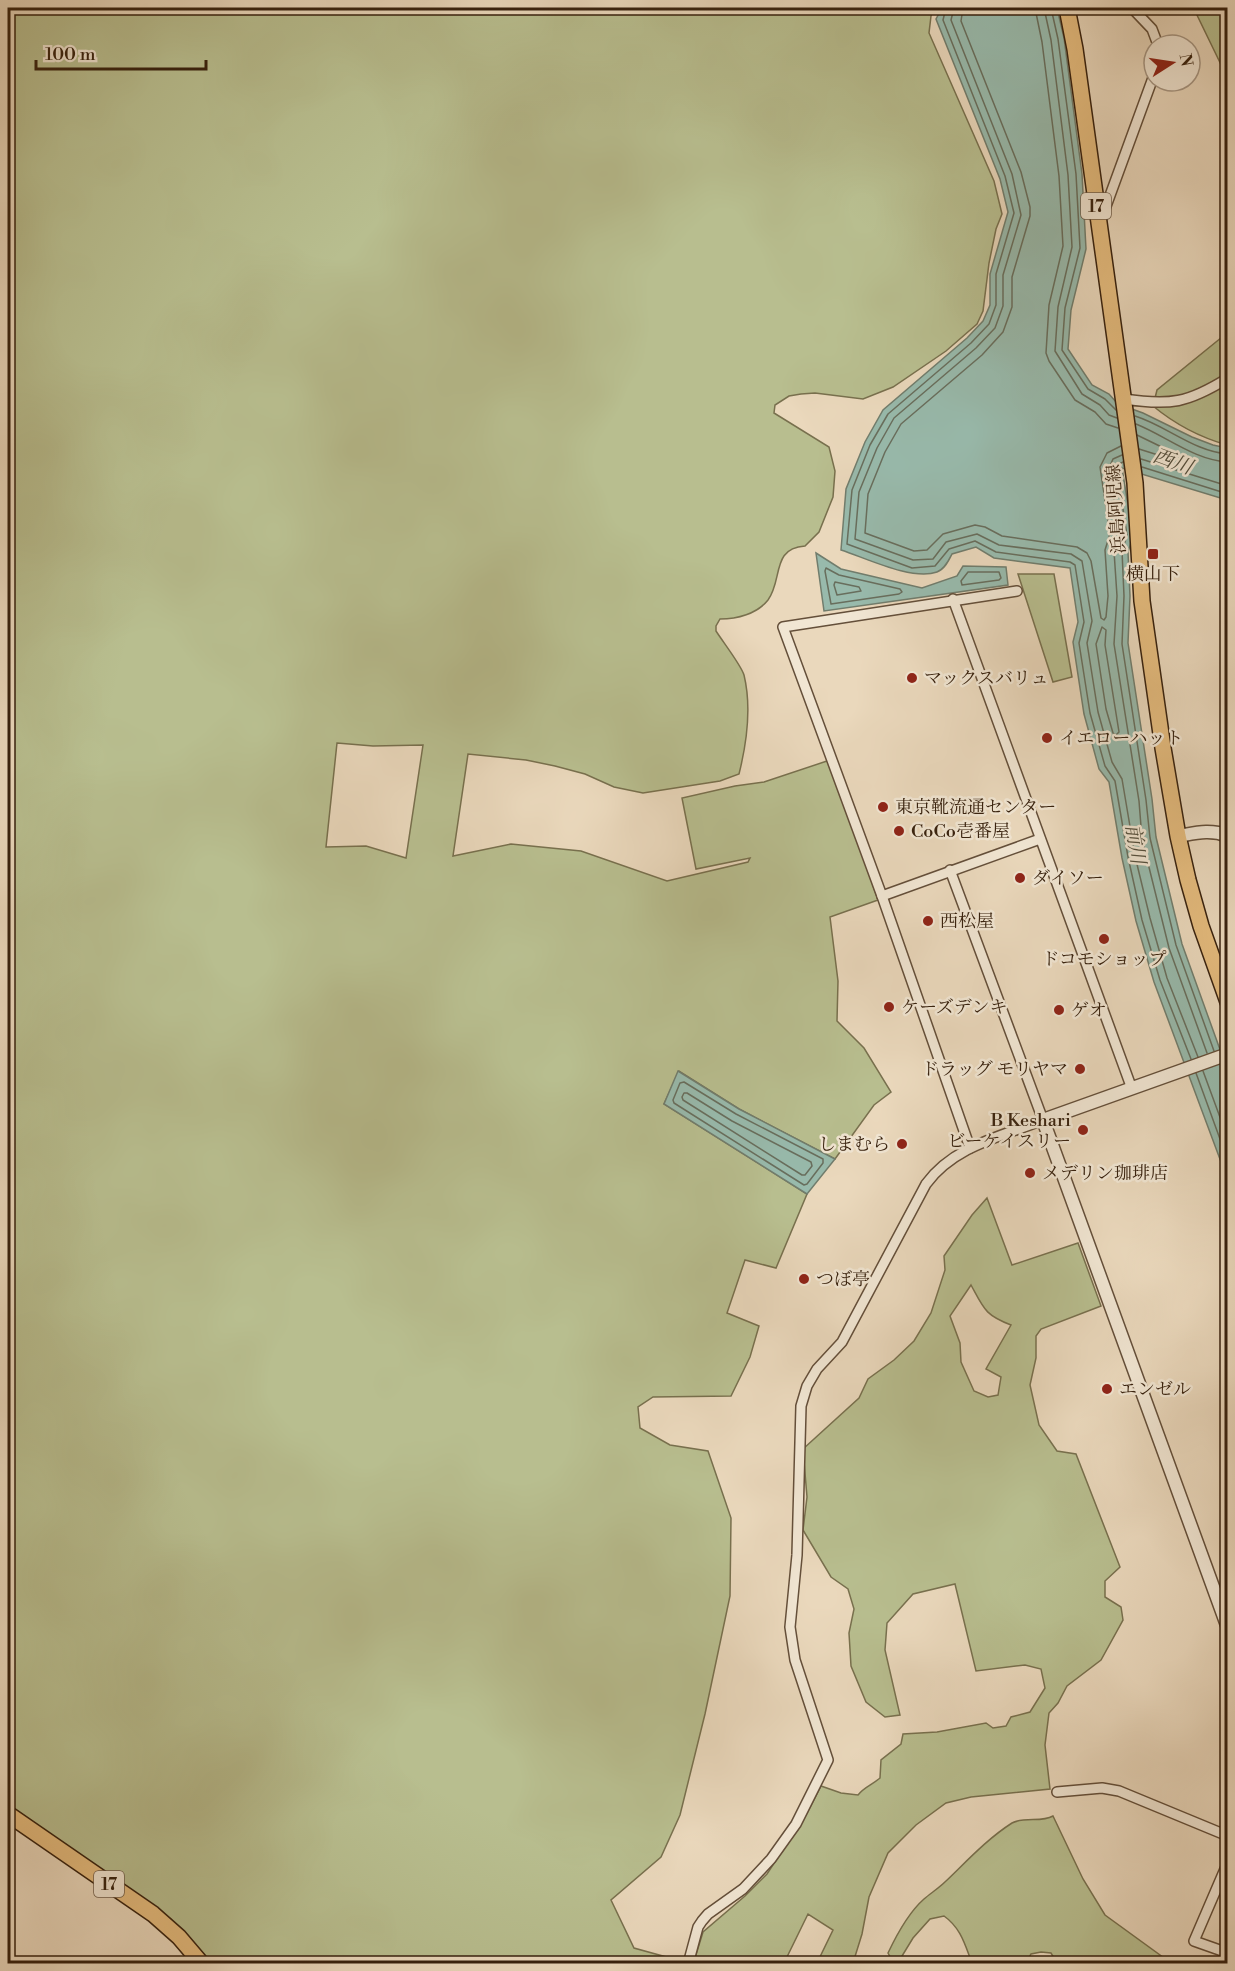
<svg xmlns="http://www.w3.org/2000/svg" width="1235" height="1971" viewBox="0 0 1235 1971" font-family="'Libre Bodoni','Noto Serif JP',serif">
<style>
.green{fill:#b8be8f;stroke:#78704e;stroke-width:1.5;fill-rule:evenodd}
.water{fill:#98baac;stroke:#717d6d;stroke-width:1.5}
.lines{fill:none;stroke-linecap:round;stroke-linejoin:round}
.shore{stroke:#686e5d;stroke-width:1.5}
.minor-casing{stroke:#644f3a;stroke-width:12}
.tertiary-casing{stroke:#644f3a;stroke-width:15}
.primary-casing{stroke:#37210e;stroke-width:18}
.minor{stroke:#f1e6d3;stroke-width:9}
.tertiary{stroke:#f1e6d3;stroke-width:12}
.primary{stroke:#e5bc7e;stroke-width:15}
.poi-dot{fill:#8f2418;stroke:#f1e6d3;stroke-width:2}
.labels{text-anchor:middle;stroke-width:5;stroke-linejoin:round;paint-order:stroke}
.shield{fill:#f1e6d3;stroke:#6f5c49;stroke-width:1.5}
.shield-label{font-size:16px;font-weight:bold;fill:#37210e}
.street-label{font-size:18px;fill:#37210e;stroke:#f1e6d3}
.poi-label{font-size:18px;fill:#37210e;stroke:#f1e6d3;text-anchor:start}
.water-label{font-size:20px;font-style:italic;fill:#544f3d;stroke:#f1e6d3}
</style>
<rect width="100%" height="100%" fill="#ead8bc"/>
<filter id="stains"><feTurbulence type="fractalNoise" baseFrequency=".00333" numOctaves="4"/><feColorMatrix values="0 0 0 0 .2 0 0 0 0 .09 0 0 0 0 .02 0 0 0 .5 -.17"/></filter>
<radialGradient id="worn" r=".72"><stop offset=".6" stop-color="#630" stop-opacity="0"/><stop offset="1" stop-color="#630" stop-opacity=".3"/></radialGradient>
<!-- green -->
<g class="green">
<path d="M8 8H935L931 16 929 33 994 181 1002 214 996 229 989 263 983 311 977 324 946 351 893 387 863 399 815 393 801 394 789 396 775 405 774 413 829 447 835 471 833 497 819 532 805 546C771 548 783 580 768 600 757 614 737 619 720 619L716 626V631C723 642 741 665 744 675 752 708 747 742 739 774L720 781 643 793 614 787 585 774 555 766 526 760 468 754 453 856 511 844 581 851 667 881 748 862 750 858 696 869 682 798 735 786 764 782 830 760 878 900 830 917 838 981 837 1021 864 1048 891 1092 874 1105 835 1159 739 1109 679 1071 664 1104 807 1194 776 1268 745 1260 727 1313 759 1326 750 1357 731 1396 653 1397 638 1407 640 1428 670 1445 708 1451 731 1518 730 1596 705 1714 680 1815 661 1857 611 1900 634 1948 681 1961 680 1963H211L171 1919 8 1804ZM337 743 373 746 423 745 406 858 366 846 326 847Z"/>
<path d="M1193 8H1227V77L1194 9Z"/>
<path d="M1227 333V445C1199 437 1176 425 1153 406L1157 390Z"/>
<path d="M1018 574H1054L1072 677 1053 682Z"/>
<path d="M987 1198 1012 1265 1078 1243 1101 1306 1041 1329 1036 1336V1358L1030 1385 1039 1425 1057 1451 1076 1454 1120 1567 1105 1581V1597L1121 1607 1123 1620 1101 1660 1067 1686 1058 1703 1049 1713 1045 1745 1050 1789 971 1797 946 1803 916 1825 888 1853 869 1897 862 1934 853 1963H817L833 1930 808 1914 784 1963C754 1963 725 1960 695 1958L703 1932 745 1896 767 1874 807 1813 821 1786 841 1793 858 1795C864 1787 872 1785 880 1778L881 1760 901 1744 903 1734 937 1732 986 1723 993 1728 1006 1726 1011 1717 1030 1712 1045 1688 1041 1669 1025 1665 976 1671 955 1584 913 1594 887 1623 885 1650 900 1715 885 1717 866 1702 851 1666 849 1633 854 1609 848 1589 831 1577 803 1530 807 1497 803 1449 859 1398 868 1379 894 1360 914 1341 931 1313 945 1270 944 1256 972 1215ZM971 1285C984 1309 985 1315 1011 1325L986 1369 1001 1377 998 1395 988 1397 974 1391 961 1362 960 1343 950 1316Z"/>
<path d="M1053 1816 1083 1879 1105 1915 1171 1963H1057L1051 1953 1041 1952 1031 1954 1026 1963H972C965 1945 961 1928 944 1916L930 1919 913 1938 899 1961 893 1962 888 1953C897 1934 908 1913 924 1899 931 1893 939 1888 946 1881 967 1861 987 1839 1012 1823 1025 1816 1041 1823 1053 1816Z"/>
</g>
<!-- water -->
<g class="water">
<path d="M942 8H1057L1064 38 1082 174 1086 249 1071 310 1068 349 1092 385 1109 394 1118 404 1143 413 1192 437 1213 445 1227 448V500L1122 468 1133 536 1128 552 1130 596 1128 643 1152 799 1156 837 1182 944 1227 1069V1178L1154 982 1136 921 1122 858 1109 782 1099 769 1084 714 1073 642 1078 622 1070 568 994 558 976 547 952 554C949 560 945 569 937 572 912 581 866 558 841 550L846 489 865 442 883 410 967 338 983 321 990 305V274L1008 212 1000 179 936 19Z"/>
<path d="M816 553 841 569 922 588 957 576 963 566 1006 567 1008 585 824 611Z"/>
<path d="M678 1071 739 1109 835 1159 807 1194 664 1104Z"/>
</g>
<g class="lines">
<!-- shore -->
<g class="shore">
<path d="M946 8 943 20 1005 176 1014 213 996 274V305L989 324 971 343 888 414 870 445 852 490 847 544 912 568 935 566 949 549 975 541 996 552 1070 562 1075 565 1084 622 1079 643 1090 713 1105 766 1115 781 1128 857 1142 920 1160 980 1191 1059"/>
<path d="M954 8 951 20 1012 174 1021 215 1003 275V306L995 328 976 348 894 418 877 448 859 492 855 539 913 560 933 559 946 542 977 534 999 545 1071 554 1082 561 1092 621 1087 643 1098 712 1112 762 1122 779 1135 856 1150 918 1167 978 1198 1057"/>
<path d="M963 8 961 21 1021 172 1030 207V216L1012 277V307L1003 332 982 355 901 424 885 452 868 494 865 533 914 551 927 550 943 534 975 525 985 527 1002 536 1077 547 1087 553 1091 561 1101 618 1104 620 1106 617 1108 596 1105 550 1110 534 1100 467 1107 453 1121 446"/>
<path d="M1035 8 1042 42 1059 176 1063 246 1049 305 1046 353 1049 361 1075 400 1095 412 1106 424 1118 428"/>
<path d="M1044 8 1051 40 1068 175 1072 247 1058 307 1055 351 1082 394 1100 405 1109 415 1117 418"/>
<path d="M1051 8 1058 39 1076 174 1080 248 1065 308 1062 350 1088 389 1105 399 1116 410"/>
<path d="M1135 416C1167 426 1193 451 1228 454"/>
<path d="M1136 424C1166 436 1194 460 1228 462"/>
<path d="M1137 435 1176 454 1177 457 1174 460 1139 449"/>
<path d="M1122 455 1113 459 1109 468 1119 535 1114 551 1117 596 1114 644 1139 801 1142 839 1169 948 1207 1053"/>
<path d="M1141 459 1228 486"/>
<path d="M1123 462 1118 465 1117 470 1127 535 1122 551 1124 596 1122 644 1146 800 1150 838 1176 945 1214 1051"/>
<path d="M1142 467 1228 494"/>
<path d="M826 568 839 575 900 589 902 592 899 594 831 604 825 571Z"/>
<path d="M968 572H999L1001 578 999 580 962 585 961 581Z"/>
<path d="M835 582 859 587 861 591 837 595 834 585Z"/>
<path d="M1102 627 1106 630 1105 645 1119 732 1116 735 1113 733 1106 709 1096 644Z"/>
<path d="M1203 1071 1228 1139"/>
<path d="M1196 1073 1228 1161"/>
<path d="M684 1082 736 1114 823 1159V1163L807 1184 804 1185 674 1103 673 1100 680 1083Z"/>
<path d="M684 1093H687L732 1121 811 1162 812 1166 805 1175H802L683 1100 682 1097Z"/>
</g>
<!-- minor casing -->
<g class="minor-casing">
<g id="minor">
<path d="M1132 8 1152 29 1158 45"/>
<path d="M1101 220 1154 75"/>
<path d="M1124 399C1170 406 1188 403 1228 378"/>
<path d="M953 599 1132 1089"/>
<path d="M882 896 1040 839"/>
<path d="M970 1148 882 896 783 627 1017 591"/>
<path d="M1057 1792 1102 1788 1119 1791 1228 1836"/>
<path d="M1228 1862 1194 1941 1228 1953"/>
<path d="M688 1964 698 1927 702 1921 708 1914 743 1889 771 1859 796 1824 828 1760 795 1660 790 1627 797 1555 801 1406 807 1386 817 1369 842 1342 926 1184C954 1146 1000 1137 1043 1120L950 870"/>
</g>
</g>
<!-- tertiary casing -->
<g class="tertiary-casing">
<g id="tertiary">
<path d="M1178 836C1196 833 1210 829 1228 836"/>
<path d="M1228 1054 1043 1120 1228 1628"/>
</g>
</g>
<!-- primary casing -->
<g class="primary-casing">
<g id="primary">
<path d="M1067 8 1075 49 1135 483 1142 601 1163 748 1178 836 1188 880 1201 926 1228 1002"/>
<path d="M8 1814 153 1914 179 1937 202 1964"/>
</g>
</g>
<!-- minor -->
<use href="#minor" class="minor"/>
<!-- tertiary -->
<use href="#tertiary" class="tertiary"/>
<!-- primary -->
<use href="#primary" class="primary"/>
</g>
<!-- markers -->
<g class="poi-dot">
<rect x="1147" y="548" width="12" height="12" rx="3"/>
<circle cx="912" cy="678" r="6"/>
<circle cx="1047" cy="738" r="6"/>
<circle cx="883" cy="807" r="6"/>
<circle cx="899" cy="831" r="6"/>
<circle cx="1020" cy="878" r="6"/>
<circle cx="928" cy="921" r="6"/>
<circle cx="1104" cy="939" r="6"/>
<circle cx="889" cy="1007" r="6"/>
<circle cx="1059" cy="1010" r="6"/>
<circle cx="1080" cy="1069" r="6"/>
<circle cx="1083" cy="1130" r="6"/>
<circle cx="902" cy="1144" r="6"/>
<circle cx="1030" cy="1173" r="6"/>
<circle cx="804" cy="1279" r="6"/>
<circle cx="1107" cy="1389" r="6"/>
</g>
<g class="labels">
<!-- shield labels -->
<g class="shield">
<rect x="1081" y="193" width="30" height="26" rx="4.5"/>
<rect x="94" y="1871" width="30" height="26" rx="4.5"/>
</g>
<g class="shield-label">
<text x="1096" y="212">17</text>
<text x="109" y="1890">17</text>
</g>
<!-- street labels -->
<g class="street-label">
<text transform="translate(1116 509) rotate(-94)" y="6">浜島阿児線</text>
</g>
<!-- poi labels -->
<g class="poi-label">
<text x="1153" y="580" text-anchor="middle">横山下</text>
<text x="924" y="684">マックスバリュ</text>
<text x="1059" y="744">イエローハット</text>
<text x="895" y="813">東京靴流通センター</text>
<text x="911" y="837">CoCo壱番屋</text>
<text x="1032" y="884">ダイソー</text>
<text x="940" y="927">西松屋</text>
<text x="1104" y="965" text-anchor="middle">ドコモショップ</text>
<text x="901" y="1013">ケーズデンキ</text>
<text x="1071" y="1016">ゲオ</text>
<text x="1068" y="1075" text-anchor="end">ドラッグ モリヤマ</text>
<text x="1071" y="1126" text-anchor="end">B Keshari<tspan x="1071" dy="21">ビーケイスリー</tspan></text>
<text x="890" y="1150" text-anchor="end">しまむら</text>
<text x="1042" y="1179">メデリン珈琲店</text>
<text x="816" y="1285">つぼ亭</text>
<text x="1119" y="1395">エンゼル</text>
</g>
<!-- water labels -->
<g class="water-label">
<text transform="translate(1173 461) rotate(20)" y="7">西川</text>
<text transform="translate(1136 844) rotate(81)" y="7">前川</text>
</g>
</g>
<!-- margin -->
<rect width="1235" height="1971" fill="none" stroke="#ead8bc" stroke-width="30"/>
<rect x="9" y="9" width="1217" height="1953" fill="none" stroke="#37210e" stroke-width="3"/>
<rect x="15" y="15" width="1205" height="1941" fill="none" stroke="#37210e" stroke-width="1.5"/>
<!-- north arrow -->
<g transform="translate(1172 63) rotate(78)"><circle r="28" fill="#f1e6d3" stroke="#a79784" stroke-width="1.5"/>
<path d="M0-4.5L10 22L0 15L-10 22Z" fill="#8f2418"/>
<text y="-9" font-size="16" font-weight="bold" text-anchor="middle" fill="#37210e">N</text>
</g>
<!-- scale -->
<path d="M36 60v9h170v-9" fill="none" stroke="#37210e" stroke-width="3"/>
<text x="45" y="60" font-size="18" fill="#37210e" stroke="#f1e6d3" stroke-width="4.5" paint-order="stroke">100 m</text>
<rect width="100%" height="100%" filter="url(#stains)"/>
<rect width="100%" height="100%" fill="url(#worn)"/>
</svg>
